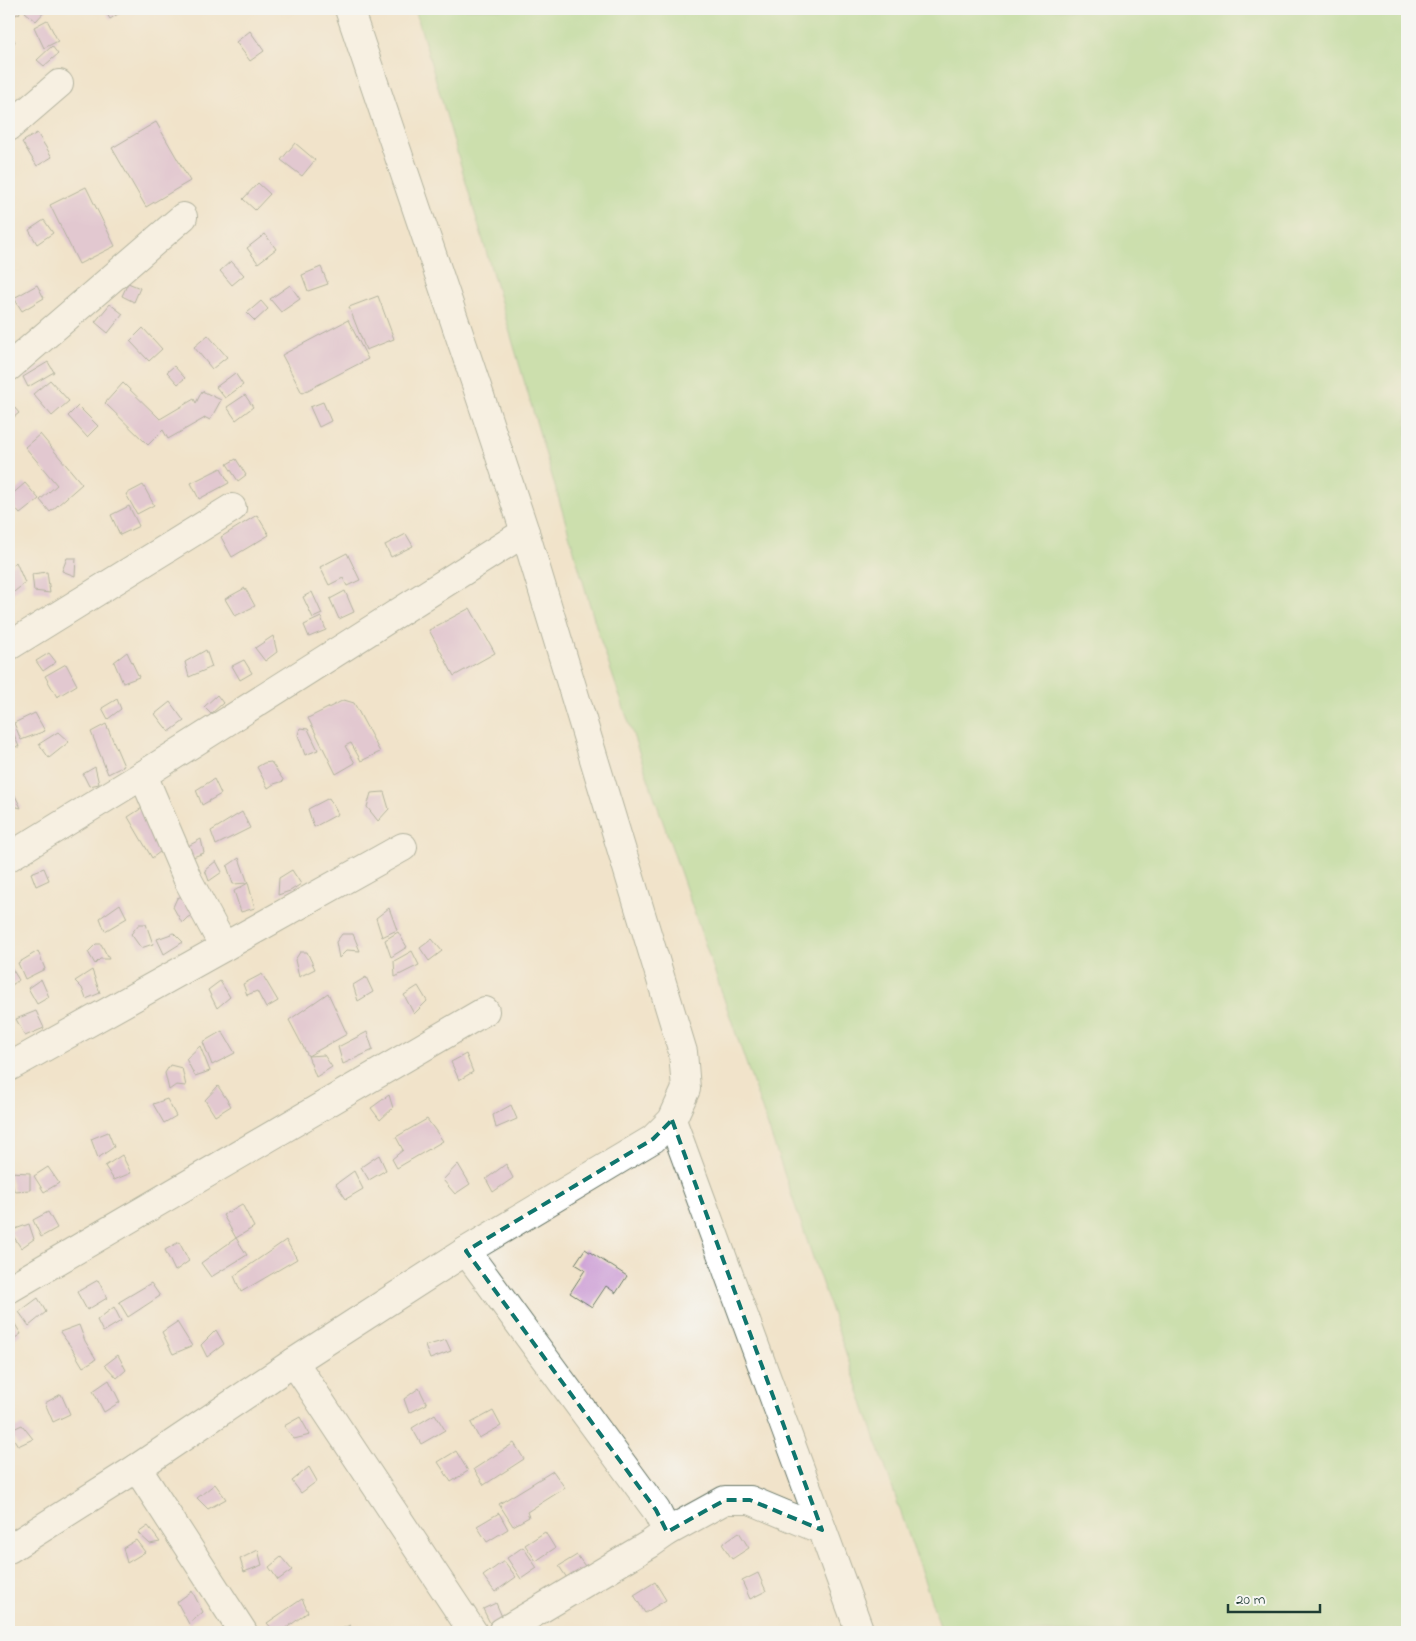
<svg xmlns="http://www.w3.org/2000/svg" width="1416" height="1641" viewBox="0 0 1416 1641" font-family="'Indie Flower',sans-serif">
<style>
.green{fill:#9fd98b;stroke:#5f8b60}
.building{fill:#d0a6d8}
.lines{fill:none;stroke-linecap:round;stroke-linejoin:round}
.street-casing{stroke:#687768;stroke-width:30}
.street{stroke:#fff;stroke-width:28}
.marked{fill:none;stroke:#0f766e;stroke-width:4;stroke-dasharray:10 6;stroke-linejoin:round}
</style>
<rect width="100%" height="100%" fill="#f6f6f2"/>
<filter id="ink" filterUnits="userSpaceOnUse"><feTurbulence type="fractalNoise" baseFrequency=".02" numOctaves="2"/><feDisplacementMap in="SourceGraphic" scale="10" xChannelSelector="R" yChannelSelector="G"/><feConvolveMatrix kernelMatrix="1 2 1 2 8 2 1 2 1" color-interpolation-filters="sRGB"/></filter>
<filter id="wash" filterUnits="userSpaceOnUse"><feTurbulence type="fractalNoise" baseFrequency=".0096" numOctaves="4" result="noise"/><feDisplacementMap in="SourceGraphic" scale="20" xChannelSelector="R" yChannelSelector="G"/><feGaussianBlur stdDeviation="1.12" result="paint"/><feColorMatrix in="noise" values="0 0 0 0 0 0 0 0 0 0 0 0 0 0 0 0 0 1.4 0 .05"/><feComposite in="paint" operator="in"/></filter>
<g filter="url(#wash)">
<rect width="100%" height="100%" fill="#f1e3ca"/>
<!-- green -->
<path class="green" d="M415 9H1407V1632H942L599 636Z"/>
<g id="blocks">
<!-- building -->
<g class="building">
<path d="M9 9H18L20 13 9 18Z"/>
<path d="M28 9H47L36 21 25 12Z"/>
<path d="M104 9H126L110 19Z"/>
<path d="M47 20 58 41 44 48 34 27Z"/>
<path d="M9 30 15 42 9 46Z"/>
<path d="M250 31 264 51 250 61 236 42Z"/>
<path d="M52 46 58 54 44 66 37 60Z"/>
<path d="M9 96 17 109 9 115Z"/>
<path d="M156 122 190 181 146 207 112 148Z"/>
<path d="M37 133 52 157 37 166 22 142Z"/>
<path d="M295 143 315 160 302 176 281 160Z"/>
<path d="M258 183 270 194 255 210 243 199Z"/>
<path d="M86 187 115 246 79 264 50 205Z"/>
<path d="M44 220 53 233 37 244 29 230Z"/>
<path d="M265 234 276 249 258 263 247 248Z"/>
<path d="M231 261 244 275 232 285 220 271Z"/>
<path d="M321 267 328 284 308 291 302 275Z"/>
<path d="M128 283 140 288 134 302 122 296Z"/>
<path d="M37 285 44 298 22 311 14 298Z"/>
<path d="M290 285 300 299 281 312 270 299Z"/>
<path d="M378 296 394 339 366 350 349 307Z"/>
<path d="M261 301 268 309 255 321 247 313Z"/>
<path d="M110 304 123 314 108 333 95 322Z"/>
<path d="M348 320 368 359 302 393 282 355Z"/>
<path d="M143 328 162 349 149 361 130 341Z"/>
<path d="M208 335 227 357 212 369 194 347Z"/>
<path d="M48 362 54 372 28 387 23 377Z"/>
<path d="M174 366 185 378 178 384 167 372Z"/>
<path d="M235 373 243 385 225 398 216 387Z"/>
<path d="M50 380 69 401 52 416 33 394Z"/>
<path d="M123 383 160 419 194 399 196 403 202 391 221 400 210 420 204 417 205 418 168 439 163 430 148 445 105 403Z"/>
<path d="M245 395 253 407 236 420 227 407Z"/>
<path d="M9 401 19 413 9 421Z"/>
<path d="M323 402 331 421 319 427 310 407Z"/>
<path d="M78 406 98 426 87 437 68 416Z"/>
<path d="M40 434 82 484 50 512 40 500 57 485 25 447Z"/>
<path d="M236 459 246 475 238 481 227 464Z"/>
<path d="M221 468 229 483 199 499 191 483Z"/>
<path d="M25 483 39 499 20 514 9 501V497Z"/>
<path d="M143 485 154 505 137 514 126 494Z"/>
<path d="M129 506 139 526 120 535 111 515Z"/>
<path d="M257 515 269 535 232 557 221 537Z"/>
<path d="M406 534 413 546 391 557 385 545Z"/>
<path d="M347 553 360 580 347 586 343 578 329 585 320 567Z"/>
<path d="M67 558H76L75 576 62 571Z"/>
<path d="M16 562 25 583 9 596V568Z"/>
<path d="M47 572 50 593 34 591 32 574Z"/>
<path d="M245 588 255 606 235 616 225 599Z"/>
<path d="M345 591 354 612 339 619 330 599Z"/>
<path d="M312 592 322 614 313 618 303 597Z"/>
<path d="M470 608 495 653 454 676 429 630Z"/>
<path d="M321 617 326 630 309 637 304 625Z"/>
<path d="M273 636 277 652 265 661 255 648Z"/>
<path d="M206 650 212 667 189 677 185 662Z"/>
<path d="M127 652 139 677 123 683 114 662Z"/>
<path d="M49 653 56 662 43 671 36 661Z"/>
<path d="M244 660 252 673 240 680 232 666Z"/>
<path d="M66 664 77 685 57 697 45 676Z"/>
<path d="M217 695 223 703 211 714 204 707Z"/>
<path d="M117 699 121 709 108 719 102 708Z"/>
<path d="M344 700 354 703 380 752 361 761 351 743 345 746 355 763 336 774 308 718Z"/>
<path d="M170 702 184 721 169 732 155 714Z"/>
<path d="M35 713 45 731 21 740 14 723Z"/>
<path d="M106 724 124 766 108 774 91 732Z"/>
<path d="M9 727H11L19 747 9 746Z"/>
<path d="M300 728 308 729 318 750 305 755 298 735Z"/>
<path d="M58 732 69 742 49 758 39 744Z"/>
<path d="M271 762 284 781 274 784 268 788 257 767 264 763Z"/>
<path d="M95 767 99 784 89 786 83 774Z"/>
<path d="M214 779 221 794 202 805 196 790Z"/>
<path d="M12 789 21 808 13 806 9 812V790Z"/>
<path d="M384 792 389 809 378 821 367 807 371 793Z"/>
<path d="M329 798 338 814 314 827 308 809Z"/>
<path d="M142 808 165 848 152 858 128 817Z"/>
<path d="M242 812 250 828 216 845 211 831Z"/>
<path d="M201 839 204 853 190 858 188 846Z"/>
<path d="M239 858 248 883 255 908 241 912 234 891 248 883 233 884 227 866Z"/>
<path d="M216 861 222 872 209 881 205 870Z"/>
<path d="M44 868 49 880 36 886 31 873Z"/>
<path d="M292 870 301 884 290 891 278 895 279 878Z"/>
<path d="M185 895 197 915 188 917 182 923 173 907 177 898Z"/>
<path d="M120 904 127 918 105 931 100 918Z"/>
<path d="M389 908 397 930 382 937 376 918Z"/>
<path d="M139 924H146L153 944 141 948 131 934Z"/>
<path d="M398 932 407 947 391 957 385 940Z"/>
<path d="M174 933 183 942 164 954 157 939Z"/>
<path d="M342 934H353L360 951 347 950 339 958 336 942Z"/>
<path d="M432 939 442 951 429 961 420 948Z"/>
<path d="M96 944H101L109 959H100L95 964 88 952Z"/>
<path d="M38 951 45 969 25 979 18 963Z"/>
<path d="M412 951 419 965 395 977 394 961Z"/>
<path d="M300 952H307L315 969 299 977 295 960Z"/>
<path d="M11 967 19 980 9 987V968Z"/>
<path d="M92 970 100 993 86 999 82 988 75 981Z"/>
<path d="M262 974 278 1001 266 1008 257 991 247 995 243 984Z"/>
<path d="M366 977 373 992 358 1001 353 985Z"/>
<path d="M41 979 49 997 37 1004 28 988Z"/>
<path d="M220 981 230 997 217 1008 208 990Z"/>
<path d="M418 986 427 1001 414 1014 404 995Z"/>
<path d="M328 993 347 1034 308 1056 289 1020Z"/>
<path d="M36 1011 44 1028 25 1036 16 1019Z"/>
<path d="M222 1031 235 1053 212 1065 203 1042Z"/>
<path d="M367 1032 373 1050 343 1064 338 1047Z"/>
<path d="M200 1046 210 1071 195 1076 186 1059Z"/>
<path d="M466 1054 473 1072 459 1080 451 1062Z"/>
<path d="M324 1055 332 1067 316 1077 308 1056Z"/>
<path d="M170 1065 182 1068 186 1086 176 1085 169 1090 165 1073Z"/>
<path d="M218 1086 231 1106 215 1116 205 1100Z"/>
<path d="M389 1095 393 1108 380 1120 371 1108Z"/>
<path d="M167 1099 176 1116 164 1123 153 1104Z"/>
<path d="M511 1105 517 1119 496 1128 493 1115Z"/>
<path d="M427 1119 443 1141 397 1168 392 1159 403 1150 396 1137Z"/>
<path d="M108 1132 114 1147 98 1158 91 1139Z"/>
<path d="M122 1155 131 1173 114 1180 105 1166Z"/>
<path d="M379 1155 386 1170 369 1180 361 1167Z"/>
<path d="M458 1164 470 1184 455 1194 443 1180Z"/>
<path d="M506 1164 513 1178 493 1192 486 1179Z"/>
<path d="M48 1167 59 1183 44 1192 34 1176Z"/>
<path d="M354 1171 363 1189 346 1199 336 1184Z"/>
<path d="M9 1172 30 1173V1190L14 1191Z"/>
<path d="M242 1204 254 1227 236 1238 223 1215Z"/>
<path d="M48 1212 57 1228 41 1237 33 1220Z"/>
<path d="M29 1224 34 1239 21 1248 10 1231Z"/>
<path d="M236 1238 247 1255 211 1277 201 1263Z"/>
<path d="M286 1240 297 1259 241 1292 234 1276Z"/>
<path d="M179 1242 189 1261 175 1271 165 1250Z"/>
<path d="M585 1249 627 1276 616 1293 606 1286 592 1307 570 1293 585 1270 575 1264Z"/>
<path d="M98 1280 107 1298 87 1310 77 1292Z"/>
<path d="M151 1283 160 1296 128 1317 119 1302Z"/>
<path d="M38 1298 46 1312 29 1326 19 1312Z"/>
<path d="M114 1307 121 1321 103 1332 97 1320Z"/>
<path d="M13 1321 21 1334 9 1342V1323Z"/>
<path d="M177 1322 192 1346 173 1354 162 1332Z"/>
<path d="M79 1325 85 1341 96 1359 83 1367 71 1347 60 1332Z"/>
<path d="M216 1330 224 1344 207 1357 201 1345Z"/>
<path d="M446 1340 451 1351 430 1359 425 1346Z"/>
<path d="M118 1355 126 1370 117 1378 105 1365Z"/>
<path d="M109 1380 120 1402 104 1412 93 1391Z"/>
<path d="M419 1388 427 1404 409 1413 404 1399Z"/>
<path d="M61 1394 70 1414 53 1422 45 1403Z"/>
<path d="M493 1411 501 1426 479 1438 471 1423Z"/>
<path d="M435 1414 445 1430 421 1444 412 1428Z"/>
<path d="M300 1417 310 1435 294 1439 284 1426Z"/>
<path d="M22 1425 33 1439 18 1446 9 1431Z"/>
<path d="M514 1443 524 1459 484 1485 474 1469Z"/>
<path d="M456 1451 468 1471 451 1482 438 1462Z"/>
<path d="M309 1467 317 1481 301 1493 292 1481Z"/>
<path d="M553 1471 565 1488 527 1512 529 1517 513 1526 499 1504Z"/>
<path d="M215 1484 226 1499 208 1509 197 1498Z"/>
<path d="M499 1513 508 1529 487 1542 477 1526Z"/>
<path d="M148 1526 160 1542 150 1544 138 1533Z"/>
<path d="M545 1532 555 1548 536 1561 525 1545Z"/>
<path d="M739 1532 749 1548 732 1559 722 1544Z"/>
<path d="M136 1540 145 1552 127 1563 123 1548Z"/>
<path d="M523 1547 537 1568 521 1579 507 1558Z"/>
<path d="M258 1550 262 1565 244 1572 240 1559Z"/>
<path d="M577 1555 587 1569 569 1581 559 1566Z"/>
<path d="M281 1557 292 1570 278 1580 269 1567Z"/>
<path d="M504 1561 516 1577 495 1592 483 1576Z"/>
<path d="M758 1573 766 1591 750 1599 742 1581Z"/>
<path d="M655 1582 666 1600 645 1613 634 1595Z"/>
<path d="M192 1591 203 1612 189 1624 177 1602Z"/>
<path d="M302 1599 308 1612 281 1632H275L267 1623Z"/>
<path d="M496 1603 503 1619 491 1625 483 1609Z"/>
<path d="M350 1625 353 1632H336Z"/>
</g>
</g>
</g>
<g filter="url(#ink)">
<use href="#blocks" fill-opacity="0" stroke="#687768" stroke-width="1"/>
<g class="lines">
<!-- street casing -->
<g class="street-casing">
<g id="street">
<path d="M9 127 59 84"/>
<path d="M9 367 183 217"/>
<path d="M9 646 232 508"/>
<path d="M143 775 188 880 224 947"/>
<path d="M9 857 143 775 525 532"/>
<path d="M9 1067 403 847"/>
<path d="M672 1120 860 1632"/>
<path d="M466 1251 656 1510 667 1532"/>
<path d="M9 1289 485 1011"/>
<path d="M294 1362 473 1632"/>
<path d="M137 1468 243 1632"/>
<path d="M9 1549 137 1468 294 1362 466 1251 653 1139 672 1120 686 1089 683 1052 525 532 476 384 349 9"/>
<path d="M502 1632 650 1544 667 1532 725 1500H750L822 1530"/>
</g>
</g>
<!-- street -->
<use href="#street" class="street"/>
</g>
</g>
<!-- marked area -->
<path d="M0 0H1416V1641H0ZM672 1120 822 1530 750 1500H725L667 1532 656 1510 466 1251 653 1139Z" fill="#f1e3ca" fill-opacity=".55" fill-rule="evenodd"/>
<path class="marked" d="M672 1120 822 1530 750 1500H725L667 1532 656 1510 466 1251 653 1139Z"/>
<!-- margin -->
<rect width="1416" height="1641" fill="none" stroke="#f6f6f2" stroke-width="30"/>
<!-- scale -->
<path d="M1228 1604v8h92v-8" fill="none" stroke="#1f3d34" stroke-width="2.5"/>
<text x="1236" y="1604" font-size="15" fill="#1f3d34" stroke="#f6f6f2" stroke-width="4" paint-order="stroke">20 m</text>
</svg>
